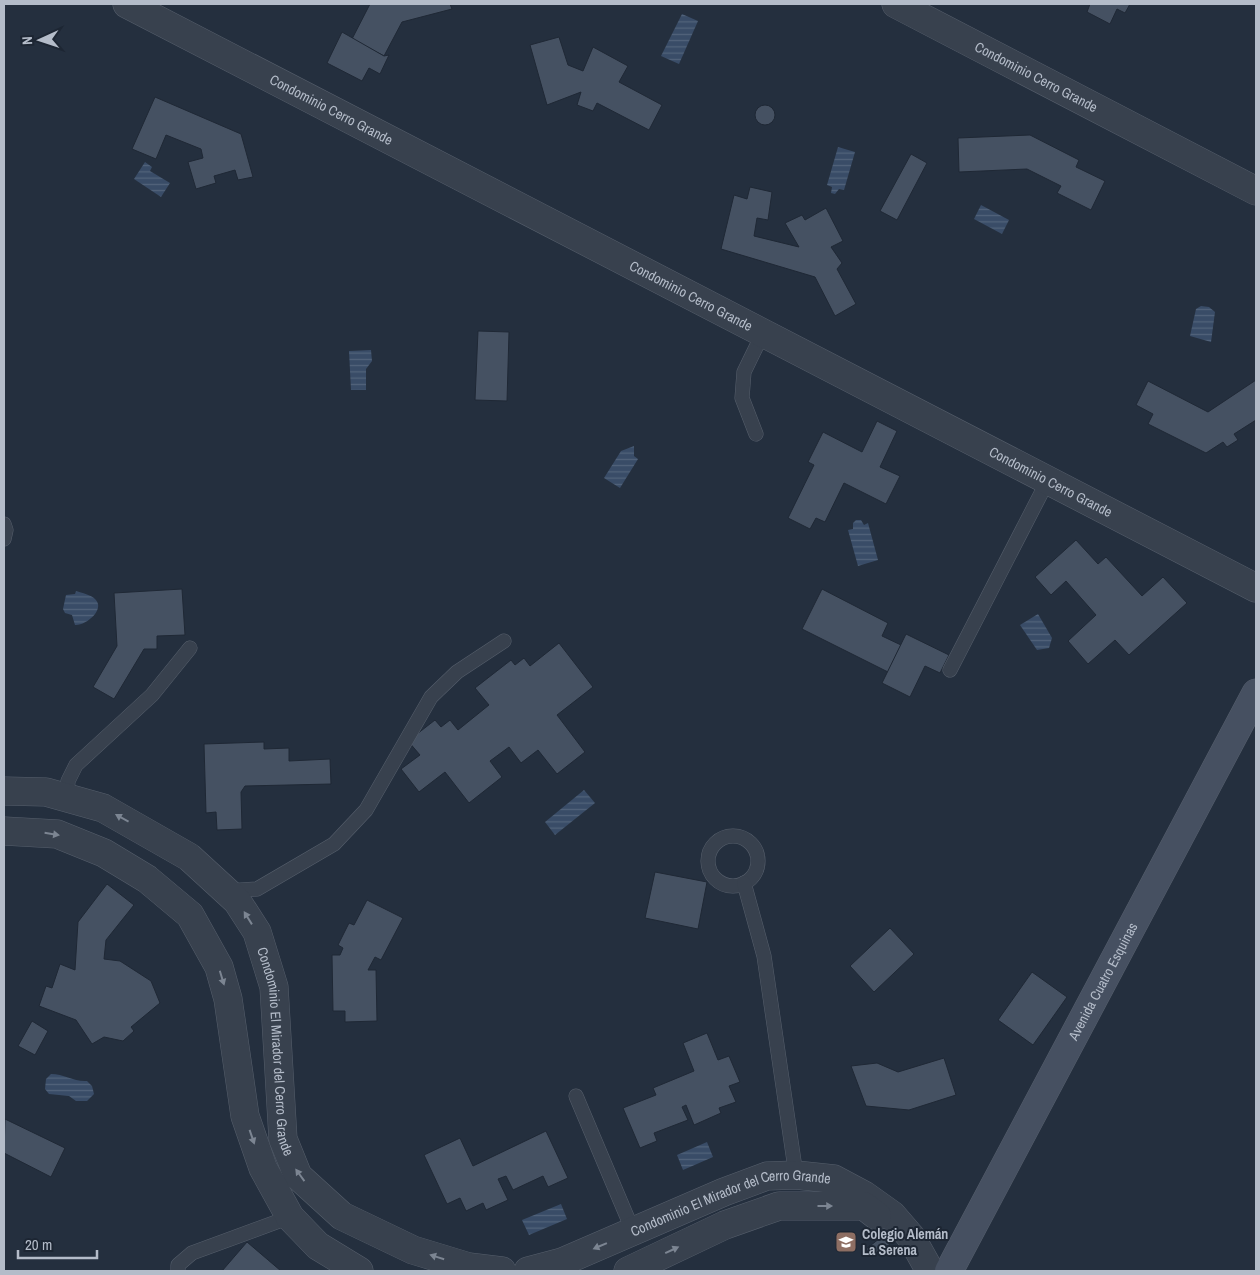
<svg xmlns="http://www.w3.org/2000/svg" width="1260" height="1275" viewBox="0 0 1260 1275" font-family="'Archivo Narrow',sans-serif">
<style>
.water{fill:url(#water-rules)}
.building{fill:#455162;stroke:#1f2835}
.lines{fill:none;stroke-linecap:round;stroke-linejoin:round}
.lane-casing{stroke:#565f6c;stroke-width:15}
.street-casing{stroke:#565f6c;stroke-width:29}
.secondary-casing{stroke:#565f6c;stroke-width:29}
.lane{stroke:#38414e;stroke-width:14}
.street{stroke:#38414e;stroke-width:28}
.secondary{stroke:#465061;stroke-width:28}
.oneway{fill:#7c8592}
.labels{text-anchor:middle;stroke-width:4;stroke-linejoin:round;paint-order:stroke}
.street-label{font-size:14px;fill:#b4bcc9;stroke:#1d2633}
.poi-label{font-size:14px;font-weight:bold;fill:#b4bcc9;stroke:#1d2633;text-anchor:start}
</style>
<defs>
<pattern id="water-rules" width="6" height="5" patternUnits="userSpaceOnUse" patternTransform="scale(1.25)"><rect width="6" height="5" fill="#394c67"/><path d="M0 2.5h6" fill="none" stroke="#53647b"/></pattern>
</defs>
<rect width="100%" height="100%" fill="#242f3e"/>
<!-- water -->
<g class="water">
<path d="M682 14 698 21 679 64 661 56Z"/>
<path d="M838 147 855 152 844 190 839 189 835 194 831 193 832 187 827 185Z"/>
<path d="M145 162 152 167 150 171 170 183 161 197 134 179Z"/>
<path d="M981 205 1009 220 1002 234 974 219Z"/>
<path d="M1201 306 1209 307 1215 312 1211 342 1190 336 1196 309Z"/>
<path d="M371 350 372 361 366 369V390H351L349 351Z"/>
<path d="M634 446V456L638 459 620 488 604 478 621 451Z"/>
<path d="M856 520H861L864 525 868 523 878 560 858 566 848 530 853 529V523Z"/>
<path d="M76 591C82 593 91 595 95 599 106 609 86 626 75 625L72 615 65 613 63 609 66 595 75 594Z"/>
<path d="M1038 614 1052 638 1049 648 1037 650 1020 625Z"/>
<path d="M584 790 595 803 555 835 545 822Z"/>
<path d="M51 1074C64 1074 74 1082 87 1081L92 1086 94 1094 87 1101H76L69 1096 49 1094 45 1089 46 1079Z"/>
<path d="M707 1142 713 1157 683 1170 677 1155Z"/>
<path d="M561 1204 567 1219 529 1235 522 1220Z"/>
</g>
<!-- building -->
<g class="building">
<path d="M370 4H450L452 9 402 22 384 56 352 39Z"/>
<path d="M1090 4H1130L1125 13 1117 9 1110 24 1087 12Z"/>
<path d="M342 32 384 56 389 55 380 74 369 68 362 81 327 63Z"/>
<path d="M559 37 568 65 583 71 593 47 628 66 619 82 662 105 649 130 597 103 593 111 577 105 581 92 547 105 530 45Z"/>
<path d="M155 97 241 134 253 177 238 180 235 170 214 176 216 183 196 189 188 162 203 158 201 149 166 135 156 159 132 149Z"/>
<circle cx="765" cy="115" r="10"/>
<path d="M1030 135 1079 160 1076 167 1105 181 1091 210 1057 193 1061 186 1027 169 959 172 958 138Z"/>
<path d="M911 154 927 163 897 220 880 211Z"/>
<path d="M750 187 772 192 768 220 757 218 754 236 799 247 785 223 802 215 805 220 826 208 843 241 831 247 842 263 837 269 856 304 835 316 815 277 721 249 734 195 747 199Z"/>
<path d="M478 331 509 332 507 401 475 400Z"/>
<path d="M1256 380V420L1234 434 1238 440 1227 447 1223 442 1206 453 1148 424 1153 414 1136 405 1148 381 1208 412Z"/>
<path d="M877 421 897 431 880 467 900 476 886 504 844 483 825 522 816 518 810 529 788 518 814 465 808 462 823 432 862 452Z"/>
<path d="M1076 540 1098 564 1106 557 1142 596 1163 577 1187 603 1129 655 1115 640 1088 664 1068 641 1096 615 1066 581 1051 595 1035 577Z"/>
<path d="M182 589 185 635 157 636V649H144L114 699 93 687 117 646 114 593Z"/>
<path d="M822 589 888 623 882 636 901 645 888 672 802 629Z"/>
<path d="M906 634 949 655 940 673 925 666 910 697 882 683Z"/>
<path d="M559 643 593 687 557 715 585 752 557 774 538 750 521 763 509 747 490 761 502 777 469 803 445 772 419 792 401 769 420 755 408 741 435 720 441 727 450 720 458 730 489 705 475 688 511 660 515 665 524 658 530 666Z"/>
<path d="M264 742V749L289 748V761L330 759 331 784 245 786 241 792 242 829 217 830 216 812 206 813 204 744Z"/>
<path d="M655 872 707 882 698 929 645 918Z"/>
<path d="M107 884 134 905 106 940 104 959 120 961 151 981 160 1003 131 1027 134 1031 123 1041 104 1037 92 1044 76 1020 39 1006 46 986 52 988 60 964 75 970 78 922Z"/>
<path d="M367 900 403 918 381 960 375 957 368 970H376L377 1021 345 1022V1011H333L332 955H340L343 948 338 945 349 923 354 925Z"/>
<path d="M890 928 914 954 874 992 850 966Z"/>
<path d="M1032 972 1067 997 1033 1045 998 1020Z"/>
<path d="M32 1021 48 1031 35 1055 18 1046Z"/>
<path d="M707 1033 718 1060 729 1056 740 1082 729 1086 736 1102 719 1108 721 1113 694 1125 686 1105 682 1107 688 1120 654 1133 657 1141 640 1148 623 1108 656 1095 653 1088 694 1071 683 1043Z"/>
<path d="M944 1058 956 1095 909 1110 866 1106 851 1066 877 1063 898 1072Z"/>
<path d="M5 1119 65 1148 51 1177 4 1153Z"/>
<path d="M546 1131 568 1178 548 1187 543 1176 513 1190 506 1176 498 1179 508 1200 486 1210 483 1203 466 1211 460 1198 447 1204 424 1155 460 1138 473 1166Z"/>
<path d="M884 1235 890 1244 872 1257 866 1249Z"/>
<path d="M247 1242 281 1271H222Z"/>
</g>
<g class="lines">
<!-- lane casing -->
<g class="lane-casing">
<g id="lane">
<path d="M756 434 742 398 744 372 763 333"/>
<path d="M4 524 6 530 4 539"/>
<path d="M950 670 1048 480"/>
<path d="M67 798 68 781 76 765 152 695 190 648"/>
<circle cx="733" cy="861" r="25"/>
<path d="M744 883 764 956 796 1175"/>
<path d="M227 891 257 889 334 844 366 810 431 697 457 672 504 641"/>
<path d="M576 1096 633 1231"/>
<path d="M178 1271V1265L192 1253 290 1217"/>
</g>
</g>
<!-- street casing -->
<g class="street-casing">
<g id="street">
<path id="s1" d="M127 4 1256 588"/>
<path id="s2" d="M896 4 1256 191"/>
<path id="s3" d="M4 791 46 792 103 808 189 857 237 901 257 932 274 987 283 1139 298 1176 342 1216 413 1250 469 1267 502 1271"/>
<path d="M4 831 57 834 104 853 147 879 190 915 219 967 228 999 245 1116 263 1168 290 1217 318 1246 359 1271"/>
<path id="s4" d="M528 1271 562 1262 724 1192 767 1176 796 1175 834 1179 864 1195 892 1215 911 1237 930 1271"/>
<path d="M628 1271 725 1225 779 1206H864L877 1216"/>
</g>
</g>
<!-- secondary casing -->
<g class="secondary-casing">
<g id="secondary">
<path id="s5" d="M949 1271 1256 693"/>
</g>
</g>
<!-- lane -->
<use href="#lane" class="lane"/>
<!-- street -->
<use href="#street" class="street"/>
<!-- secondary -->
<use href="#secondary" class="secondary"/>
</g>
<!-- one-way arrows -->
<defs><path id="oneway-solid" d="M-6-.8H1V-3.2L6.5 0L1 3.2V.8H-6Z" transform="scale(1.25)"/></defs>
<g class="oneway">
<use href="#oneway-solid" transform="translate(122 818) rotate(-151)"/>
<use href="#oneway-solid" transform="translate(52 834) rotate(9)"/>
<use href="#oneway-solid" transform="translate(248 918) rotate(-122)"/>
<use href="#oneway-solid" transform="translate(222 978) rotate(73)"/>
<use href="#oneway-solid" transform="translate(252 1137) rotate(71)"/>
<use href="#oneway-solid" transform="translate(300 1175) rotate(-126)"/>
<use href="#oneway-solid" transform="translate(825 1206)"/>
<use href="#oneway-solid" transform="translate(600 1246) rotate(157)"/>
<use href="#oneway-solid" transform="translate(672 1250) rotate(-25)"/>
<use href="#oneway-solid" transform="translate(437 1257) rotate(-163)"/>
</g>
<!-- icons -->
<defs>
<g id="school-square" transform="scale(1.125)"><rect x="-9" y="-9" width="18" height="18" rx="4" fill="#8d6e63" stroke="#1d2633"/><path d="M0-5L7-2L0 1L-7-2ZM-4 1L0 2.5L4 1V4Q0 6-4 4Z" fill="#fff"/></g>
</defs>
<g fill-rule="evenodd">
<use href="#school-square" x="846" y="1242"/>
</g>
<g class="labels">
<!-- street labels -->
<g class="street-label">
<text dy="5" stroke="none"><textPath href="#s2" startOffset="158">Condominio Cerro Grande</textPath></text>
<text dy="5" stroke="none"><textPath href="#s1" startOffset="230">Condominio Cerro Grande</textPath></text>
<text dy="5" stroke="none"><textPath href="#s1" startOffset="635">Condominio Cerro Grande</textPath></text>
<text dy="5" stroke="none"><textPath href="#s1" startOffset="1040">Condominio Cerro Grande</textPath></text>
<text dy="5" stroke="none"><textPath href="#s5" startOffset="328">Avenida Cuatro Esquinas</textPath></text>
<text dy="5" stroke="none"><textPath href="#s3" startOffset="424">Condominio El Mirador del Cerro Grande</textPath></text>
<text dy="5" stroke="none"><textPath href="#s4" startOffset="216">Condominio El Mirador del Cerro Grande</textPath></text>
</g>
<!-- poi labels -->
<g class="poi-label">
<text x="862" y="1239">Colegio Alemán<tspan x="862" dy="16">La Serena</tspan></text>
</g>
</g>
<!-- border -->
<rect width="1260" height="1275" fill="none" stroke="#b4bcc9" stroke-width="10"/>
<!-- north arrow -->
<g transform="translate(40 40) rotate(267)" stroke="#1d2633" stroke-width="4" paint-order="stroke">
<path d="M0-4L9 19L0 12L-9 19Z" fill="#b4bcc9"/>
<text y="-8" font-size="14" font-weight="bold" text-anchor="middle" fill="#b4bcc9">N</text>
</g>
<!-- scale -->
<path d="M18 1250v8h79v-8" fill="none" stroke="#b4bcc9" stroke-width="2.5"/>
<text x="25" y="1250" font-size="15" fill="#b4bcc9" stroke="#1d2633" stroke-width="4" paint-order="stroke">20 m</text>
</svg>
